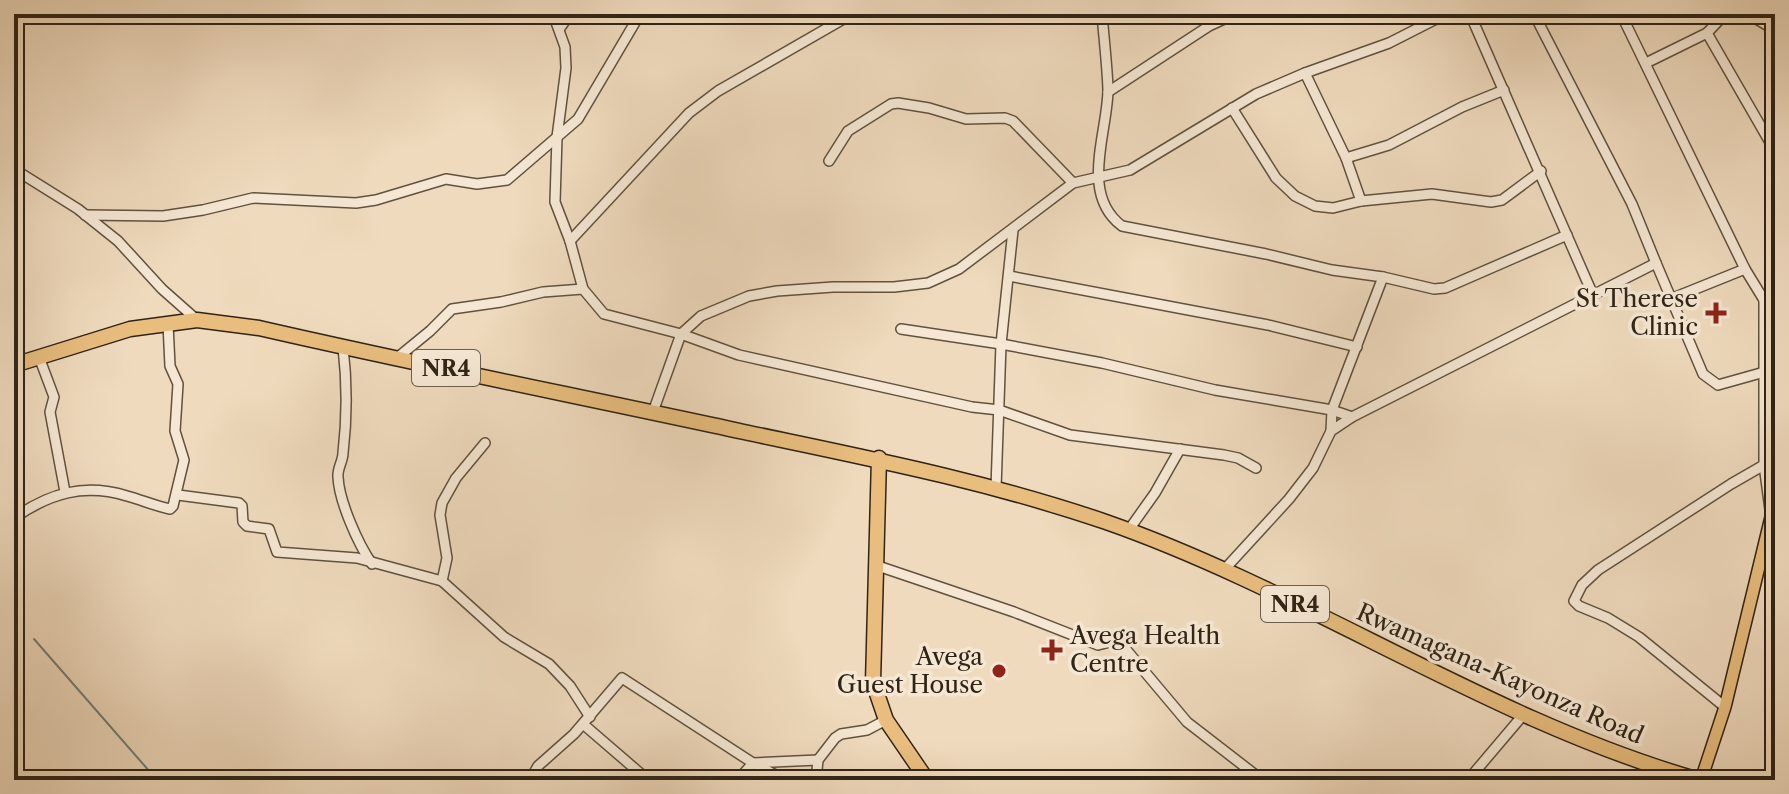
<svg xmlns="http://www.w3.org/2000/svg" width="1789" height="794" viewBox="0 0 1789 794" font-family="'Libre Caslon Text',serif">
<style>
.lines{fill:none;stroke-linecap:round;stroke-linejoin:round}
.stream{stroke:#717d78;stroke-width:2}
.minor-casing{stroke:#60523f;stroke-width:12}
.major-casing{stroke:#302415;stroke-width:14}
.highway-casing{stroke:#302415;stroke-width:17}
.minor{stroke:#f5e7d4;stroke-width:9}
.major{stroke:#e8bd7e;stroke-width:11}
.highway{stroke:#e8bd7e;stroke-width:14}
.poi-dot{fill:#8f2418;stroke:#f5e7d4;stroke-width:3}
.labels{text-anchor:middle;stroke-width:7;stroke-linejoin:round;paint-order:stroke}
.shield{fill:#f5e7d4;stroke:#6b5e4e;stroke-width:2}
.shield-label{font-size:22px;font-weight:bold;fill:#302415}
.poi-label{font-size:24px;fill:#302415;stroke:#f5e7d4;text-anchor:end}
.street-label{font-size:24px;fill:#302415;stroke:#f5e7d4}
</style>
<rect width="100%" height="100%" fill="#efdabd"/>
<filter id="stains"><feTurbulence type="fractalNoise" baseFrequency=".0025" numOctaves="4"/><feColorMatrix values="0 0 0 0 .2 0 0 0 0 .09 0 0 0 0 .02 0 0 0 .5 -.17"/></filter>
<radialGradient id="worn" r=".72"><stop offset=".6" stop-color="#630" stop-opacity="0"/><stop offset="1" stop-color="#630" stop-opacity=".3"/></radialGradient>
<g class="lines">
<!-- stream -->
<path class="stream" d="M34 639 157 780"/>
<!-- minor casing -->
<g class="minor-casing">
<g id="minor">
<path d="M553 14 565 47 566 68 557 137 555 202 570 241 583 289 604 314 681 334 739 355 972 407 999 410 1070 435 1224 455 1238 458 1256 468"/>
<path d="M1102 14C1104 39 1107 64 1108 89 1108 132 1079 194 1122 226L1266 254 1332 270 1383 277 1434 289 1445 288 1567 235"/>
<path d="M1470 14 1593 295"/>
<path d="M1534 14 1632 204 1656 263"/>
<path d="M1621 14 1745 269 1775 318"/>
<path d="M1748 14 1775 30"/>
<path d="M560 28 570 14"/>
<path d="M1707 33 1775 151"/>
<path d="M1646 63 1707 33 1725 14"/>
<path d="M1305 73 1346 158 1361 201"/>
<path d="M1108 92 1209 26 1235 14"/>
<path d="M1232 108 1276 178 1295 196 1315 206 1333 208 1361 201 1432 194 1491 202 1502 200 1541 171"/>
<path d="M1346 158 1389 145 1462 107 1504 90"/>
<path d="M829 161 848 131 891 104 898 103 929 108 966 119 1005 118 1013 121 1073 183"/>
<path d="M14 169 78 209 118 241 162 289 197 320"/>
<path d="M85 215 163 216 203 210 253 198 356 203 376 200 446 179 477 184 507 180 578 119 640 14"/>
<path d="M570 241 689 113 718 91 852 14"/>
<path d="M1009 276 1268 325 1357 347"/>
<path d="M1673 298 1745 269"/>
<path d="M901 329 1001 344 1102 363 1215 390 1332 410 1352 417"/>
<path d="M343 347C347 381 347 419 343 453 343 461 337 469 338 477 339 501 358 544 372 564"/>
<path d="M39 357 54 397 50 412 65 492"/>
<path d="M397 358 430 331 452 309 501 302 543 292 583 289"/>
<path d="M653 412 681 334 701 316 749 296 777 291 833 287H894L928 283 959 269 1073 183 1130 170 1256 94 1305 73 1389 43 1446 14"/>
<path d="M1331 431 1332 410 1383 277"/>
<path d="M996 488 1001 344 1013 230"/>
<path d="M178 495 239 503 242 506 243 522 247 526 269 529 277 552 357 558 442 581 504 637 549 664 570 686 590 717"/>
<path d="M1771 517 1764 465V301L1775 284"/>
<path d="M14 518C50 493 84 483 127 496 142 500 155 506 170 509L173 506 184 460 175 431 178 384 170 366 168 324"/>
<path d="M1128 531 1155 493 1180 449"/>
<path d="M875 565 1014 612 1098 645 1118 640 1187 722 1262 780"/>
<path d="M1223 571 1289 499 1313 468 1331 431 1352 417 1656 263 1703 374 1718 385 1775 369"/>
<path d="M442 581 447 558 440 515 442 503 456 478 485 443"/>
<path d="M1725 707 1639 637 1608 618 1579 606 1574 601 1582 585 1598 570 1731 484 1764 465"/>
<path d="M14 720 17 752 14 763"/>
<path d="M583 724 648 780"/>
<path d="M530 780 538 766 574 734 622 678 753 763 818 760"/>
<path d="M738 780 753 763 785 780"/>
<path d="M816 780 818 760 835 738 841 734 867 730 886 720"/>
<path d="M1468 780 1524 714"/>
</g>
</g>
<!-- major casing -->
<g class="major-casing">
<path id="major" d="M1701 780 1725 707 1771 517 1775 512"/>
</g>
<!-- highway casing -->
<g class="highway-casing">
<g id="highway">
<path d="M14 365 130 329 197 320 259 328C420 365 582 397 744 432 867 458 986 481 1106 522 1309 593 1491 721 1699 780"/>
<path d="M879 458 873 682 886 720 927 780"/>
</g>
</g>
<!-- minor -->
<use href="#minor" class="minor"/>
<!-- major -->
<use href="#major" class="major"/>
<!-- highway -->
<use href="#highway" class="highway"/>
</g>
<!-- markers -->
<g class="poi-dot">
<path d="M1712 301h8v8h8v8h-8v8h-8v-8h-8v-8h8z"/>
<path d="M1048 638h8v8h8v8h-8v8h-8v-8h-8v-8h8z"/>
<circle cx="999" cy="671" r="8"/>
</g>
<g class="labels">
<!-- shield labels -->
<g class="shield">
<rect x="412" y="350" width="68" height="36" rx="6"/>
<rect x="1261" y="586" width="68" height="36" rx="6"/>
</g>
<g class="shield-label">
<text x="446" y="376">NR4</text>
<text x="1295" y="612">NR4</text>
</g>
<!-- poi labels -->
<g class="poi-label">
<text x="1698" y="307">St Therese<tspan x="1698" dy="28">Clinic</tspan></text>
<text x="1070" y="644" text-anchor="start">Avega Health<tspan x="1070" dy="28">Centre</tspan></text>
<text x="983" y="665">Avega<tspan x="983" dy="28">Guest House</tspan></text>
</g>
<!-- street labels -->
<g class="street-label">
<text transform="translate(1500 674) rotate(24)" y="8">Rwamagana-Kayonza Road</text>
</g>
</g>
<!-- margin -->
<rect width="1789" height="794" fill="none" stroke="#efdabd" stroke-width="48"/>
<rect x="16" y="16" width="1757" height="762" fill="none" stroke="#302415" stroke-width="4"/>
<rect x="24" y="24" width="1741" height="746" fill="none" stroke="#302415" stroke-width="2"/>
<rect width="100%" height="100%" filter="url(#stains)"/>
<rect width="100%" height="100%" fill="url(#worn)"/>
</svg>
